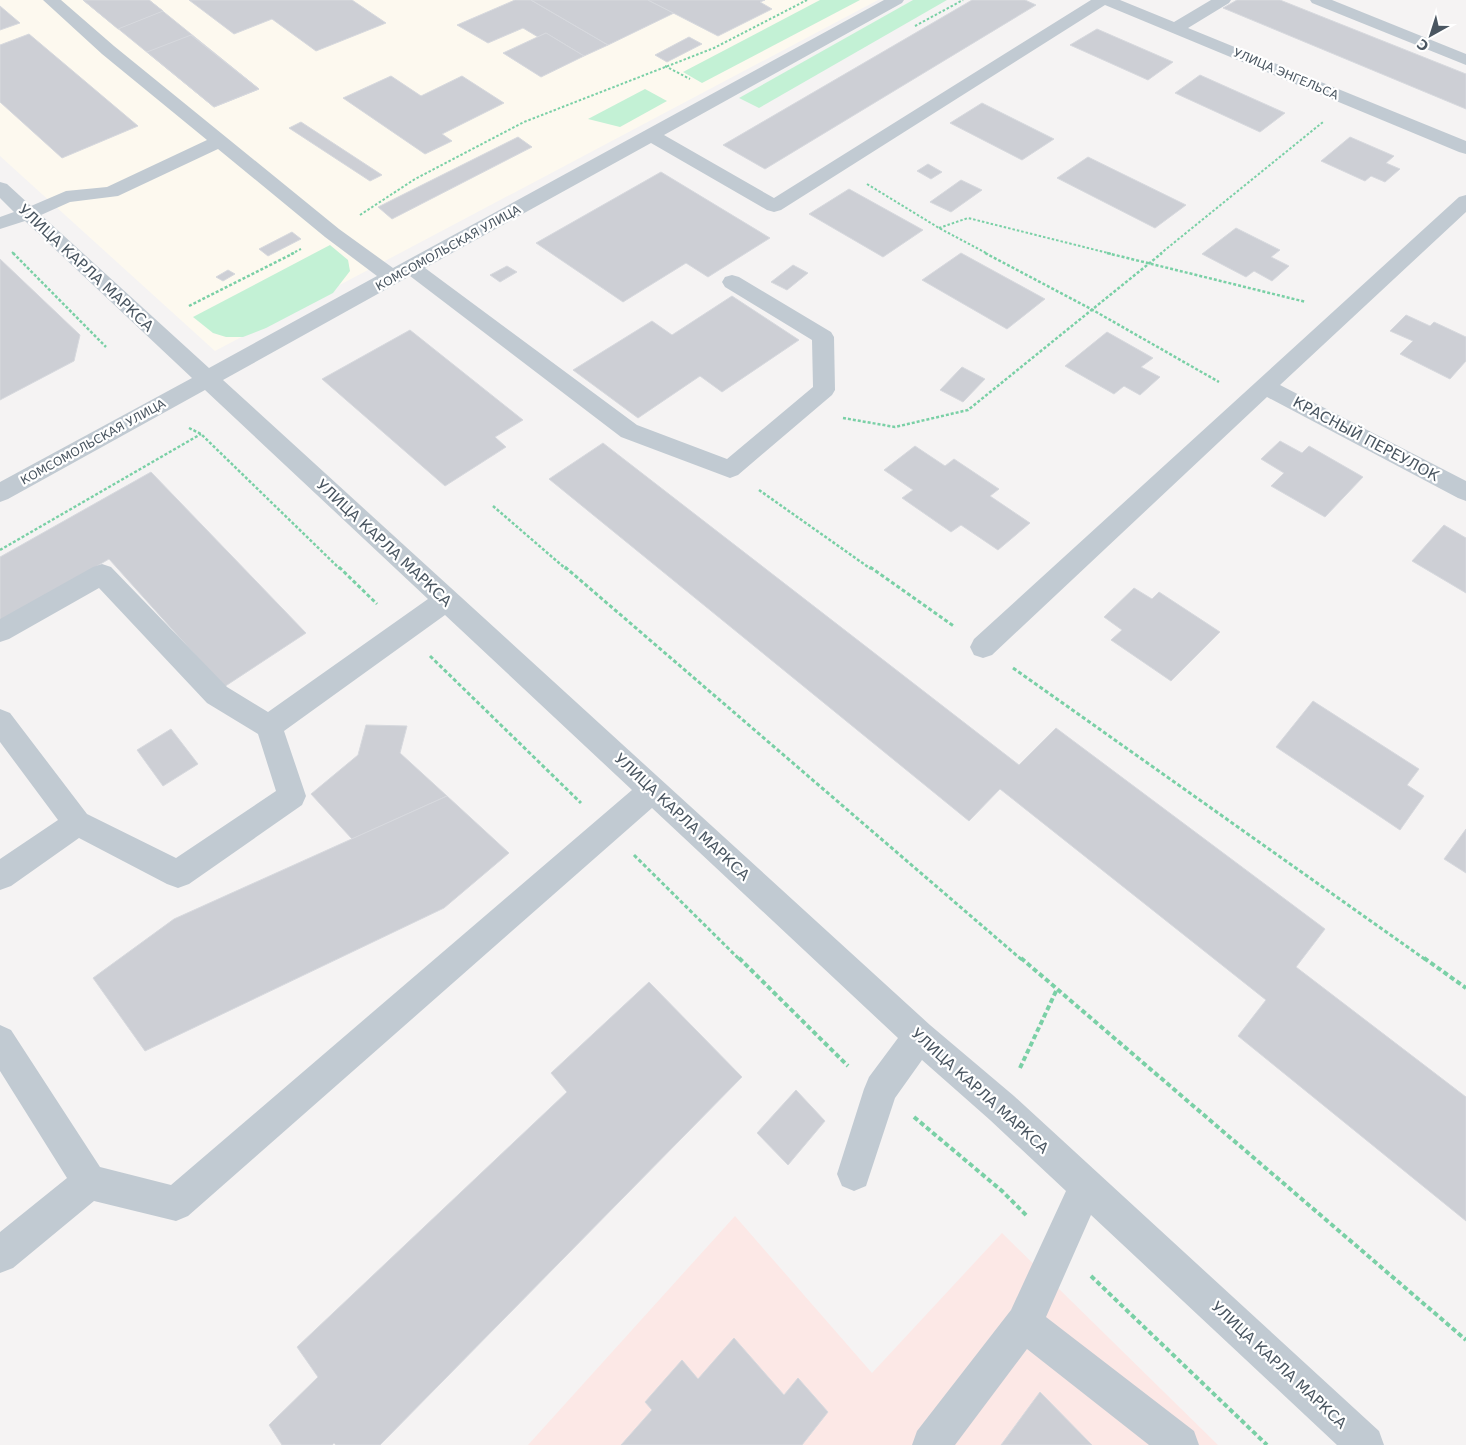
<svg xmlns="http://www.w3.org/2000/svg" width="1466" height="1445" viewBox="0 0 1466 1445" font-family="'DejaVu Sans',sans-serif">
<style>
.commercial{fill:#fdf9ef}
.medical{fill:#fce8e6}
.green{fill:#c3f1d5}
.building{fill:#cdcfd5;stroke:#d7d9de}
.lines{fill:none;stroke-linecap:round;stroke-linejoin:round}
.path-far3{stroke:#7ad0a6;stroke-width:2;stroke-dasharray:2.5 2;stroke-linecap:butt}
.path-far2{stroke:#7ad0a6;stroke-width:2.5;stroke-dasharray:3 2;stroke-linecap:butt}
.path-far1{stroke:#7ad0a6;stroke-width:3;stroke-dasharray:4 2.5;stroke-linecap:butt}
.path{stroke:#7ad0a6;stroke-width:4;stroke-dasharray:5 3;stroke-linecap:butt}
.minor{fill:#c1cad2;fill-rule:evenodd}
.labels{text-anchor:middle;stroke-width:4.5;stroke-linejoin:round;paint-order:stroke}
.far-street-label{font-size:12px;fill:#4a5661;stroke:#fff}
.street-label{font-size:15px;fill:#4a5661;stroke:#fff}
</style>
<rect width="100%" height="100%" fill="#f5f3f3"/>
<!-- commercial -->
<path class="commercial" d="M0 0H878L215 351 0 156Z"/>
<!-- medical -->
<path class="medical" d="M735 1216 872 1373 1002 1233 1218 1445H528Z"/>
<!-- green -->
<g class="green">
<path d="M820 0H860L702 83 683 72Z"/>
<path d="M913 0H947L759 108 739 98Z"/>
<path d="M645 89 667 101 620 127 588 119Z"/>
<path d="M330 245 348 260 350 271 333 293 266 328 243 337H226L213 333 193 317Z"/>
</g>
<!-- building -->
<g class="building">
<path d="M83 0H149L259 89 214 107Z"/>
<path d="M83 0H149L163 11 118 29Z"/>
<path d="M189 0H352L386 23 316 51 272 19 234 34Z"/>
<path d="M515 0H531L608 45 584 56 546 33 538 37 523 28 488 43 457 25Z"/>
<path d="M531 0H648L674 13 608 45Z"/>
<path d="M648 0H765L760 2 772 9 718 36Z"/>
<path d="M972 0H1025L1036 5 765 169 723 145Z"/>
<path d="M1237 0H1280L1466 74V109L1223 8Z"/>
<path d="M0 6 20 23 0 30Z"/>
<path d="M1097 29 1173 62 1148 80 1070 45Z"/>
<path d="M546 33 584 56 541 77 503 53Z"/>
<path d="M29 34 138 126 62 158 0 102V45Z"/>
<path d="M191 35 259 89 214 107 147 52Z"/>
<path d="M689 37 702 44 667 62 655 55Z"/>
<path d="M1200 75 1285 113 1260 132 1175 93Z"/>
<path d="M391 76 421 96 462 76 504 103 442 134 452 141 425 154 343 98Z"/>
<path d="M982 103 1054 139 1022 160 950 123Z"/>
<path d="M301 122 382 175 370 181 289 128Z"/>
<path d="M518 137 532 147 392 219 378 207Z"/>
<path d="M1350 137 1394 156 1386 163 1400 169 1385 182 1371 176 1365 181 1321 161Z"/>
<path d="M1088 157 1186 205 1155 228 1057 178Z"/>
<path d="M928 164 942 172 931 179 917 171Z"/>
<path d="M661 172 770 238 708 277 686 263 623 302 536 243Z"/>
<path d="M961 180 982 190 951 212 930 202Z"/>
<path d="M849 189 923 230 883 257 809 214Z"/>
<path d="M1236 228 1280 250 1271 257 1289 266 1272 281 1254 271 1246 277 1202 254Z"/>
<path d="M292 232 301 239 268 256 259 249Z"/>
<path d="M961 253 1045 299 1007 329 922 280Z"/>
<path d="M0 259 80 335 74 361 0 400Z"/>
<path d="M793 265 808 273 787 290 771 282Z"/>
<path d="M507 266 517 272 500 282 490 275Z"/>
<path d="M228 270 235 274 223 281 216 277Z"/>
<path d="M732 296 799 340 722 392 700 376 638 418 573 370 652 321 672 335Z"/>
<path d="M1406 315 1430 326 1434 322 1466 337V361L1450 379 1400 354 1413 341 1390 331Z"/>
<path d="M410 330 523 420 495 437 506 447 445 486 322 379Z"/>
<path d="M1107 332 1153 358 1141 367 1160 377 1140 395 1124 386 1114 394 1065 366Z"/>
<path d="M962 367 985 379 963 402 940 390Z"/>
<path d="M1280 441 1302 453 1309 446 1363 477 1325 517 1271 486 1284 473 1261 459Z"/>
<path d="M603 443 1019 765 1056 728 1325 929 1296 967 1466 1097V1221L1238 1036 1266 1000 1000 789 969 821 549 479Z"/>
<path d="M915 446 945 466 954 459 999 489 990 496 1030 523 998 550 961 525 951 532 902 498 913 490 884 470Z"/>
<path d="M151 472 306 633 224 687 109 559 0 623V557Z"/>
<path d="M1444 525 1466 538V593L1412 561Z"/>
<path d="M1134 588 1152 599 1159 592 1220 632 1171 681 1111 640 1122 630 1104 617Z"/>
<path d="M1313 701 1419 769 1407 785 1424 796 1400 830 1276 747Z"/>
<path d="M366 725 407 726 400 753 447 796 352 839 311 794 358 755Z"/>
<path d="M171 729 198 764 163 786 137 750Z"/>
<path d="M447 796 509 853 444 908 145 1051 93 978 174 919Z"/>
<path d="M1466 829V873L1444 859Z"/>
<path d="M649 982 742 1077 380 1445H336L334 1443 332 1445H282L269 1425 318 1377 297 1347 567 1092 551 1073Z"/>
<path d="M796 1090 825 1121 788 1165 757 1133Z"/>
<path d="M734 1338 784 1395 798 1378 828 1412 802 1445H621L652 1410 645 1402 682 1360 698 1379Z"/>
<path d="M1040 1392 1092 1445H1001Z"/>
</g>
<g class="lines">
<!-- path-far3 -->
<g class="path-far3">
<path d="M915 26 963 0"/>
<path d="M665 66 690 79"/>
<path d="M867 184 939 228 988 254"/>
<path d="M360 215 415 179 524 122 714 48 807 0"/>
<path d="M939 228 968 218 1112 254"/>
<path d="M12 252 14 254"/>
<path d="M291 254 301 249"/>
<path d="M1160 254 1323 122"/>
</g>
<!-- path-far2 -->
<g class="path-far2">
<path d="M13 253 106 347"/>
<path d="M985 253 1091 309 1219 382"/>
<path d="M1107 253 1306 302"/>
<path d="M189 306 294 253"/>
<path d="M843 418 895 427 968 410 1162 253"/>
<path d="M189 428 201 434 340 569"/>
<path d="M759 490 871 569"/>
<path d="M493 506 566 569"/>
<path d="M0 550 201 434"/>
</g>
<!-- path-far1 -->
<g class="path-far1">
<path d="M339 567 377 604"/>
<path d="M565 567 1022 960"/>
<path d="M870 567 955 627"/>
<path d="M430 656 581 803"/>
<path d="M1013 668 1426 960"/>
<path d="M634 855 740 960"/>
</g>
<!-- path -->
<g class="path">
<path d="M739 958 848 1066"/>
<path d="M1021 958 1466 1340"/>
<path d="M1424 958 1466 988"/>
<path d="M1020 1068 1057 989"/>
<path d="M914 1117 1002 1191 1028 1217"/>
<path d="M1091 1276 1267 1445"/>
</g>
<!-- minor -->
<g class="minor">
<path d="M43 0H61L114 46 339 229 393 268 884 0H904L902 3 664 135 774 198 1091 0H1120L1174 22 1211 0H1231L1229 3 1188 28 1466 141V154L1459 152 1105 5 781 210 774 212 767 210 651 143 425 268 637 425 727 459 813 387 812 340 725 287 722 282 725 277 732 275 739 277 831 332 834 337 835 390 832 395 738 475 730 478 722 475 621 437 410 276 223 380 930 1025 1014 1096 1379 1431 1384 1445H1337L1091 1215 1046 1317 1194 1431 1199 1445H1149L1027 1349 955 1445H912L917 1431 1011 1310 1066 1191 990 1120 922 1060 895 1098 866 1186 854 1191 842 1186 837 1174 864 1089 869 1077 898 1038 652 808 188 1216 176 1221 94 1201 13 1268 0 1273V1232L67 1178 0 1071V1025L11 1030 100 1167 171 1185 632 790 445 615 284 731 306 796 302 805 189 884 178 888 167 884 79 838 11 886 0 890V859L58 820 0 742V709L10 713 87 814 176 858 276 791 258 734 207 703 99 588 9 639 0 642V619L93 567 102 564 111 567 227 687 268 712 428 599 205 390 8 499 0 502V482L192 378 25 221 0 229V217L14 212 0 198V182L7 184 31 206 66 191 107 187 207 140 102 54ZM218 149 325 237 377 276 209 368 41 215 70 202 118 196Z"/>
<path d="M1310 0H1332L1466 54V65L1312 3Z"/>
<path d="M1466 195V212L1280 385 1466 481V501L1458 498 1267 397 992 655 983 658 974 655 970 647 974 639 1459 197Z"/>
</g>
</g>
<g class="labels">
<!-- far-street labels -->
<g class="far-street-label">
<text transform="translate(1286 74) rotate(23)" y="4">УЛИЦА ЭНГЕЛЬСА</text>
<text transform="translate(448 248) rotate(-29)" y="4">КОМСОМОЛЬСКАЯ УЛИЦА</text>
<text transform="translate(93 442) rotate(-29)" y="4">КОМСОМОЛЬСКАЯ УЛИЦА</text>
</g>
<!-- street labels -->
<g class="street-label">
<text transform="translate(86 268) rotate(43)" y="5">УЛИЦА КАРЛА МАРКСА</text>
<text transform="translate(1366 439) rotate(28)" y="5">КРАСНЫЙ ПЕРЕУЛОК</text>
<text transform="translate(384 543) rotate(43)" y="5">УЛИЦА КАРЛА МАРКСА</text>
<text transform="translate(682 817) rotate(43)" y="5">УЛИЦА КАРЛА МАРКСА</text>
<text transform="translate(980 1091) rotate(42)" y="5">УЛИЦА КАРЛА МАРКСА</text>
<text transform="translate(1279 1365) rotate(43)" y="5">УЛИЦА КАРЛА МАРКСА</text>
</g>
</g>
<!-- north arrow -->
<g transform="translate(1431 35) rotate(219)" stroke="#ffffff" stroke-width="4" paint-order="stroke">
<path d="M0-4L9 19L0 12L-9 19Z" fill="#4a5661"/>
<text y="-8" font-size="14" font-weight="bold" text-anchor="middle" fill="#4a5661">С</text>
</g>
</svg>
